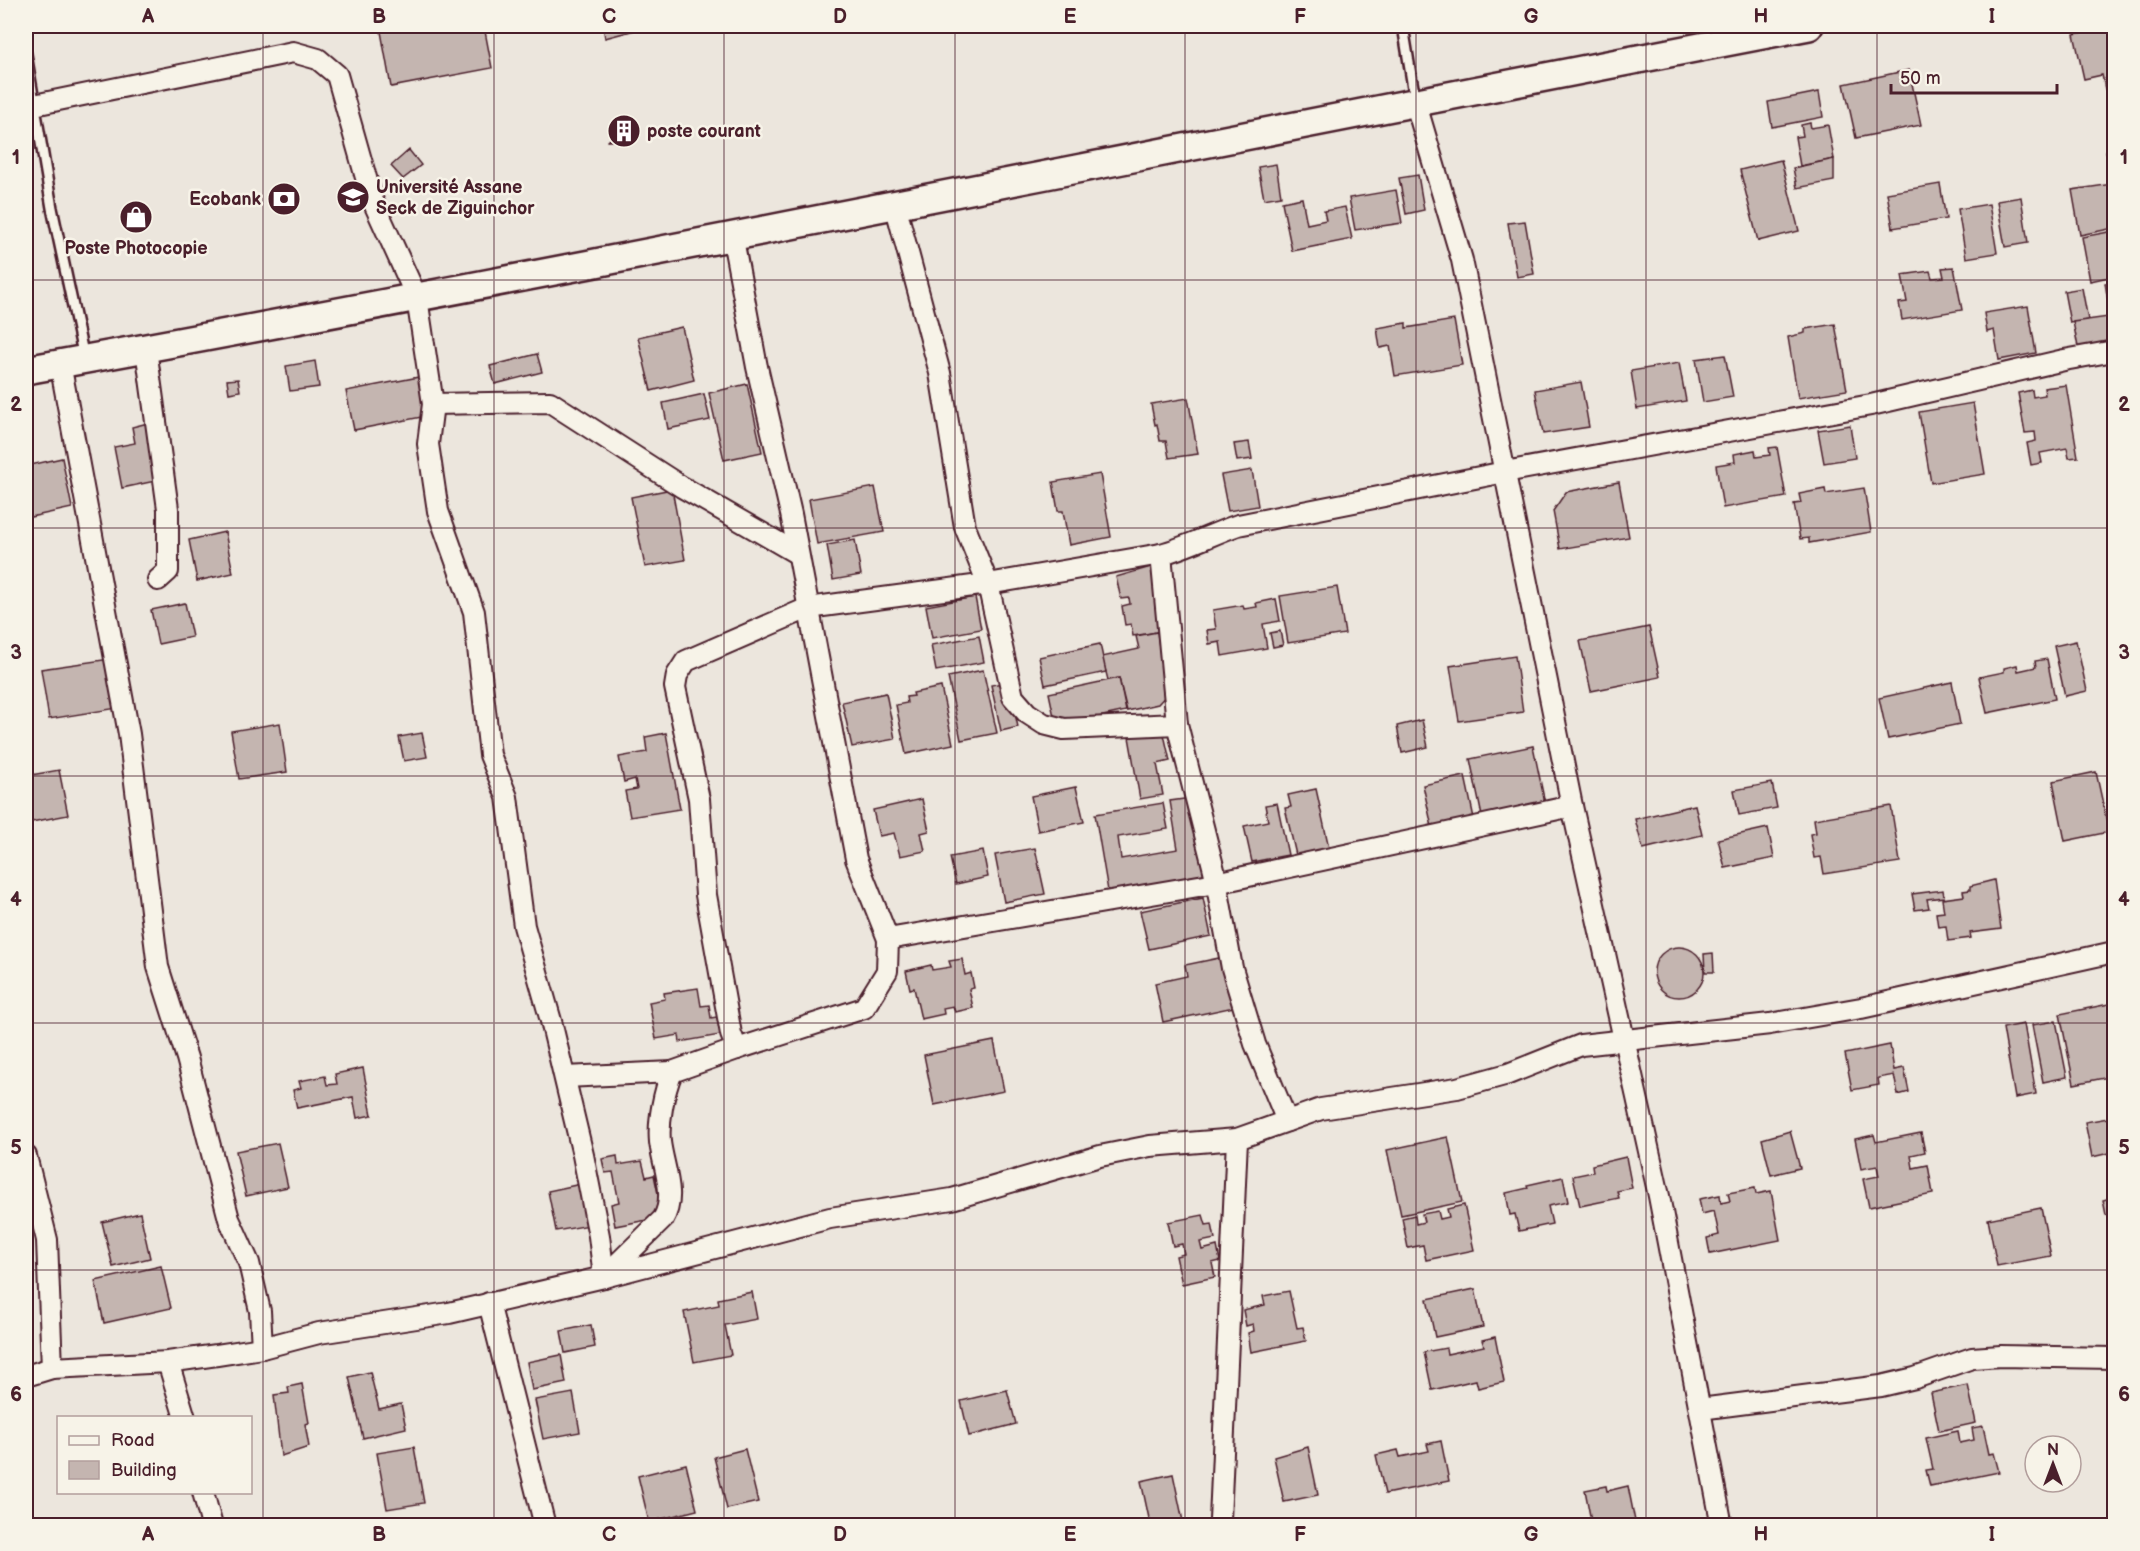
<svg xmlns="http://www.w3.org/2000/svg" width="2140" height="1551" viewBox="0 0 2140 1551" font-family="'Balsamiq Sans',sans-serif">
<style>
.building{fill:#c4b5b0;stroke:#4a1f2b;stroke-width:1.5}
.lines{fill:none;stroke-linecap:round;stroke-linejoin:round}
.lane-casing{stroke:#4a1f2b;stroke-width:14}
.street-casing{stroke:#4a1f2b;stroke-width:24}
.secondary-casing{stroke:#4a1f2b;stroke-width:32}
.lane{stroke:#f7f3e8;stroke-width:9}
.street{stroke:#f7f3e8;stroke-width:20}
.secondary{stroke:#f7f3e8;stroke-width:27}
.grid{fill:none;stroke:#4a1f2b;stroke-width:1.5;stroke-opacity:0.55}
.labels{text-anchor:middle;stroke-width:5;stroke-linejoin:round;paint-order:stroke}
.poi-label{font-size:18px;font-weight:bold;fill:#4a1f2b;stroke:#f7f3e8;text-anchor:start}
.neatline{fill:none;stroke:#4a1f2b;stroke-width:2}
.grid-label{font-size:20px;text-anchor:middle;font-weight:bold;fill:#4a1f2b}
</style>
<rect width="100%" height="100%" fill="#ece6dd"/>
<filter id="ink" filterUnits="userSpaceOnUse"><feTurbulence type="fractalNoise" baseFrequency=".0167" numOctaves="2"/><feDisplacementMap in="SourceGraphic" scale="12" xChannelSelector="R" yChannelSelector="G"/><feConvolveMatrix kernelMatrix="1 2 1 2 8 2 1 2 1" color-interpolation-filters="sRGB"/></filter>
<g filter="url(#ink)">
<!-- building -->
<g class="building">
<path d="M107 26H144L108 33Z"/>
<path d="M380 26H484L492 68 391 87Z"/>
<path d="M603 26H638L639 29 605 38Z"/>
<path d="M2114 26V87L2105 89 2102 75 2084 79 2074 34Z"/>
<path d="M1909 70 1921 125 1856 138 1844 84Z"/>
<path d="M1819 92 1823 117 1772 127 1768 102Z"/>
<path d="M628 122 630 139 608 141Z"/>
<path d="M1810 123 1811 128 1828 125 1834 159 1800 166 1795 137 1803 136 1801 125Z"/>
<path d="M2114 149V171L2110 172 2106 151Z"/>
<path d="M409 150 421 165 403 179 391 166Z"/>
<path d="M1834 159V181L1797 188 1793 168Z"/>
<path d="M1781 160 1799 231 1758 241 1740 170Z"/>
<path d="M1276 164 1281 196 1264 199 1258 167Z"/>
<path d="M1418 175 1424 210 1406 214 1399 178Z"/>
<path d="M1940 184 1946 219 1893 228 1887 193Z"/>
<path d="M2112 184 2114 228 2080 235 2072 190Z"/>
<path d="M1396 190 1402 223 1355 230 1349 198Z"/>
<path d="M2021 197 2028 243 2005 247 1997 201Z"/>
<path d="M1302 198 1307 224 1326 220 1324 211 1345 207 1352 239 1292 251 1282 202Z"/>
<path d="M1989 204 1997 253 1966 258 1958 209Z"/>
<path d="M1525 221 1534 274 1517 277 1508 223Z"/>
<path d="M2114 231V276L2090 281 2082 237Z"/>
<path d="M1954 267 1962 310 1902 320 1899 303 1907 302 1902 275 1930 271 1932 278 1944 277 1942 268Z"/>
<path d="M2114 281V337L2105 283Z"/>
<path d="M2082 288 2088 320 2070 323 2064 291Z"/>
<path d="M2028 306 2036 353 1999 360 1994 330 1987 332 1984 313Z"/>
<path d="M2108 317 2112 341 2078 347 2073 322Z"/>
<path d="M1454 320 1462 365 1395 376 1390 346 1380 348 1377 328 1406 323V328Z"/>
<path d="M1835 324 1847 390 1798 398 1788 337 1805 333V329Z"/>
<path d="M682 327 694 380 651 391 638 337Z"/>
<path d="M537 354 542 372 495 384 490 366Z"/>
<path d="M1725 355 1733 397 1703 402 1696 359Z"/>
<path d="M315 361 319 387 290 391 286 366Z"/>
<path d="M1679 363 1686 401 1637 409 1631 371Z"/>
<path d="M419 377 427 416 354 430 346 391Z"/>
<path d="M238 379 240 391 229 393 227 380Z"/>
<path d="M1581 382 1589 427 1543 434 1535 390Z"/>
<path d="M747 384 762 452 724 460 709 393Z"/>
<path d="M2066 385 2078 457 2069 458 2067 448 2040 453 2042 463 2031 465 2027 443 2036 441 2035 432 2025 433 2018 393 2032 390 2033 397 2045 395 2044 388Z"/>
<path d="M704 394 710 420 668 429 663 403Z"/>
<path d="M1188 398 1198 454 1169 458 1166 441H1160L1157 424 1155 425 1151 404Z"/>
<path d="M1973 403 1985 474 1931 483 1919 412Z"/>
<path d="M148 423 160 480 122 488 114 447 135 443 132 427Z"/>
<path d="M1850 425 1855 458 1824 463 1818 430Z"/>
<path d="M1249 442 1252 459 1237 461 1234 444Z"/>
<path d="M1777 447 1786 497 1723 508 1716 465 1735 462 1734 454 1755 450 1756 457 1770 455 1769 448Z"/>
<path d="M62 458 72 508 26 518V466Z"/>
<path d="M1252 470 1258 506 1228 511 1221 475Z"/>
<path d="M1100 474 1111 537 1069 545 1063 511H1058L1053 482Z"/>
<path d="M1619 482 1629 537 1560 549 1553 511 1566 492Z"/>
<path d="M875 487 884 532 817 544 809 499Z"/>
<path d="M1864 488 1871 532 1809 543V538L1800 539 1794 504 1801 503 1799 494 1825 489 1826 494Z"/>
<path d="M672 489 685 560 645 567 631 497Z"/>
<path d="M225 532 233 573 197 581 189 540Z"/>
<path d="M855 540 861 575 833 580 827 545Z"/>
<path d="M1151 567 1163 631 1133 636 1131 624 1125 625 1122 606 1130 604 1129 598 1121 599 1116 577Z"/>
<path d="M1337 587 1345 634 1288 643 1280 596Z"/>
<path d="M975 597 981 629 932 638 926 606Z"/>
<path d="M1276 599 1280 621 1263 624 1267 648 1222 656 1220 642 1209 644 1207 630 1216 629 1213 610 1243 605 1244 609 1257 607 1256 603Z"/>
<path d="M185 603 192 637 158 644 151 610Z"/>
<path d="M1649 627 1660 677 1591 691 1580 641Z"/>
<path d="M1280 631 1283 645 1273 647 1270 633Z"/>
<path d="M1157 632 1163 678 1170 691 1158 704 1127 711 1119 678 1108 680 1102 657 1139 649 1136 636Z"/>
<path d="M979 636 984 662 936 671 931 645Z"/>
<path d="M2076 641 2087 691 2065 696 2054 646Z"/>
<path d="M1100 644 1106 672 1045 685 1039 657Z"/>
<path d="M1515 656 1523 712 1459 721 1450 666Z"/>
<path d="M110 659 118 708 49 719 41 669Z"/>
<path d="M2047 659 2055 699 1987 713 1979 677 2004 672V668L2017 665 2018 671 2036 667 2035 661Z"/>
<path d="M983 670 997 733 961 740 948 677Z"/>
<path d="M1119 678 1126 711 1056 726 1049 693Z"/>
<path d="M1008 682 1018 727 1001 731 991 685Z"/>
<path d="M1952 682 1960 724 1888 739 1879 698Z"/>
<path d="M941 687 953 744 906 754 896 705 907 703 906 697 914 696 913 693Z"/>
<path d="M886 693 895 739 852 747 842 702Z"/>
<path d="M1422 720 1428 747 1402 753 1397 726Z"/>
<path d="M280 723 287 772 239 779 231 731Z"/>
<path d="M1163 730 1170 761 1157 764 1163 795 1140 799 1129 737Z"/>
<path d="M422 733 427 757 404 761 399 737Z"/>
<path d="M666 733 680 809 630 817 625 791 637 789 635 779 624 782 619 757 647 752 645 737Z"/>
<path d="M1533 746 1546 808 1483 821 1470 759Z"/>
<path d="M59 770 68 815 26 823V776Z"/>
<path d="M2096 772 2109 832 2065 841 2053 781Z"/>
<path d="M1465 776 1475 823 1433 832 1423 785Z"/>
<path d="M1772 783 1777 808 1739 815 1734 790Z"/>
<path d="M1076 787 1084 822 1038 831 1031 796Z"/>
<path d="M1316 789 1329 848 1296 855 1285 808 1291 807 1288 795Z"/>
<path d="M1191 798 1204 875 1108 891 1095 814 1163 803 1168 829 1118 837 1121 859 1178 849 1170 801Z"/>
<path d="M922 799 929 831 921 833 925 851 900 856 894 833 879 836 873 810Z"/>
<path d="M1277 803 1288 855 1252 862 1244 826 1268 821 1265 805Z"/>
<path d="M1695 805 1702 835 1643 849 1635 819Z"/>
<path d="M1891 806 1900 862 1824 874 1821 857 1814 858 1810 834 1816 833 1814 819Z"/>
<path d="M1768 828 1774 858 1725 868 1718 839Z"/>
<path d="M1035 848 1045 894 1004 902 995 855Z"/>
<path d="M983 851 988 877 956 884 950 857Z"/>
<path d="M1994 880 2001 929 1970 933 1971 938 1948 941 1946 926 1938 927 1936 913 1944 912 1942 899 1964 896 1963 891 1970 890V886Z"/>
<path d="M1943 890 1944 897 1927 899 1929 908 1915 910 1912 894Z"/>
<path d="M1203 898 1211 936 1149 949 1140 911Z"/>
<circle cx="1679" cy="972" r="25"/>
<path d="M1713 953 1714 972H1705L1704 954Z"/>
<path d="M1224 957 1234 1007 1163 1022 1155 983 1187 976 1185 965Z"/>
<path d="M962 959 965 975 971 973 974 988 969 989 973 1008 955 1012 953 1006 943 1008 944 1014 921 1019 914 988 910 989 906 971 931 965 932 970 951 967 949 961Z"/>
<path d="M698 988 701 1006 709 1005 711 1018 723 1016 726 1034 680 1042 679 1035 656 1039 649 1002 665 999 664 993Z"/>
<path d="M2114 1003V1076L2074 1084 2060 1014Z"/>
<path d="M2056 1021 2067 1077 2043 1082 2032 1025Z"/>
<path d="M2024 1024 2036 1094 2015 1098 2003 1028Z"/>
<path d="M994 1041 1004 1091 934 1105 924 1055Z"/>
<path d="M1890 1045 1894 1070 1904 1068 1909 1092 1898 1095 1894 1075 1878 1078 1879 1085 1852 1090 1845 1054Z"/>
<path d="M363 1068 372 1115 357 1118 353 1097 297 1108 293 1090 301 1088 299 1081 325 1076 327 1085 337 1084 335 1074Z"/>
<path d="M2114 1117V1152L2092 1157 2085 1122Z"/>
<path d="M1790 1131 1800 1168 1771 1175 1762 1139Z"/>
<path d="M1921 1133 1925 1152 1911 1155 1913 1168 1928 1165 1933 1194 1869 1207 1863 1179 1879 1176 1877 1166 1861 1169 1855 1139 1874 1135 1876 1142Z"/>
<path d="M1448 1137 1462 1202 1401 1215 1387 1150Z"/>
<path d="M278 1143 288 1187 246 1196 236 1151Z"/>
<path d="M617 1156 618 1165 642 1161 646 1177 654 1175 663 1217 615 1226 611 1204 619 1202 613 1172 605 1173 602 1159Z"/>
<path d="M1626 1157 1632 1188 1617 1191 1619 1198 1580 1206 1573 1176 1593 1172 1592 1165Z"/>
<path d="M1563 1177 1568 1202 1548 1206 1552 1224 1519 1231 1515 1214 1510 1215 1506 1193 1528 1188 1527 1185Z"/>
<path d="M581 1184 590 1225 556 1231 548 1191Z"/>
<path d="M1755 1188 1756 1194 1771 1191 1780 1240 1710 1254 1707 1238 1719 1235 1714 1211 1702 1214 1699 1199 1720 1195 1721 1203 1730 1201 1728 1193Z"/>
<path d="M2114 1197V1214L2106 1215 2103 1200Z"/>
<path d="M1464 1205 1474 1250 1426 1260 1423 1245 1408 1248 1402 1218 1415 1215 1416 1224 1424 1222 1422 1214 1438 1211 1440 1219 1449 1217 1447 1209Z"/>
<path d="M2041 1208 2051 1256 1997 1266 1988 1219Z"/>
<path d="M140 1213 150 1258 113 1267 102 1222Z"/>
<path d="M1203 1215 1206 1225 1212 1224 1215 1239 1200 1242 1202 1250 1217 1246 1220 1261 1212 1263 1215 1277 1182 1284 1176 1256 1184 1254 1182 1244 1173 1246 1168 1222Z"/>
<path d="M161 1266 171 1308 104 1323 95 1281Z"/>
<path d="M1475 1289 1483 1327 1435 1337 1427 1299Z"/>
<path d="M1289 1291 1297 1328 1303 1327 1306 1341 1251 1352 1248 1333 1254 1331 1253 1324 1246 1326 1243 1310 1265 1305 1263 1296Z"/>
<path d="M752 1292 757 1319 725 1325 731 1355 694 1362 684 1312 719 1305 718 1299Z"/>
<path d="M591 1325 595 1347 565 1353 561 1331Z"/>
<path d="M1495 1337 1504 1382 1478 1388 1476 1380 1432 1390 1424 1352 1446 1348 1447 1354 1484 1346 1482 1340Z"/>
<path d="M561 1355 566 1383 532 1390 527 1362Z"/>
<path d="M370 1372 379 1409 401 1404 406 1428 363 1438 349 1377Z"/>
<path d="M302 1384 309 1423 305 1424 309 1447 281 1456 274 1395 289 1393 288 1387Z"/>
<path d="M1968 1385 1976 1423 1939 1431 1931 1393Z"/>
<path d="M1007 1390 1016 1424 969 1436 961 1401Z"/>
<path d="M573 1393 580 1432 543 1439 535 1400Z"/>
<path d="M1983 1426 1989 1454 1994 1453 1999 1472 1930 1486 1926 1470 1933 1469 1926 1438 1958 1431 1960 1443 1974 1440 1972 1428Z"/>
<path d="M1441 1441 1449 1481 1385 1494 1376 1455 1398 1450 1400 1457 1429 1451 1427 1444Z"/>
<path d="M414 1447 424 1503 387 1509 377 1453Z"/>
<path d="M1308 1447 1318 1495 1284 1502 1274 1457Z"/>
<path d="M745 1449 758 1502 727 1509 714 1457Z"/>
<path d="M686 1464 697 1510 649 1522 638 1476Z"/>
<path d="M1173 1474 1184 1526H1161L1160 1521 1150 1523 1141 1481Z"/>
<path d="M1606 1486 1607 1491 1628 1486 1636 1526H1592L1585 1490Z"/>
</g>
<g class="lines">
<!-- lane casing -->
<g class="lane-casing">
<g id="lane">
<path d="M1403 26 1415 100"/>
<path d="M26 54 52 208 84 358"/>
</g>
</g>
<!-- street casing -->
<g class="street-casing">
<g id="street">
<path d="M1415 101 1462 260 1572 806 1659 1196 1722 1526"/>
<path d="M34 105 293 52 318 59 337 75 372 199 417 298 433 404 428 444 438 511 474 612 490 755 507 797 524 926 551 1021 583 1155 599 1236 604 1277"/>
<path d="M895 204 940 373 965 527 988 584 1161 554C1188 547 1212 534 1238 525L1505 472 1871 405 2064 360 2114 351"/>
<path d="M732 234 757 367 791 514 856 859 888 939 1216 883 1572 806"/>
<path d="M146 349 168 509V571L158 580"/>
<path d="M60 363 129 734 158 967 187 1058 229 1219 249 1263 260 1311 262 1348"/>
<path d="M433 404 550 402 682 487 798 554"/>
<path d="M1161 554 1177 724 1214 870 1232 968 1255 1044 1287 1121"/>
<path d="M737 1049 864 1008 887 971 888 939"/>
<path d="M565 1077 672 1072"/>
<path d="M26 1156 47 1240 52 1368"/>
<path d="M606 1275 663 1219C677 1196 663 1167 660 1142 658 1120 664 1092 672 1072L737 1049 731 1034 706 895 699 799 675 687 677 675 686 661 808 608 988 584 1013 697 1027 713 1044 724 1064 729 1177 724"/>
<path d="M489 1303 545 1526"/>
<path d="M168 1362 185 1418"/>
<path d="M26 1376 52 1368 168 1362 217 1355 262 1348 319 1333 449 1313 604 1277 830 1218 952 1199 1100 1156 1150 1146 1237 1139 1321 1109 1457 1088 1508 1074 1581 1045 1770 1024 1861 1008 2114 952"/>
<path d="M1700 1409 1881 1386 1915 1378 1972 1358 2001 1356 2114 1358"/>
<path d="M203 1492 212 1526"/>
<path d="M1220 1520 1237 1139"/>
</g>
</g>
<!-- secondary casing -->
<g class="secondary-casing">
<path id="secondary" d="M26 370C621 262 1214 140 1809 26"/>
</g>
<!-- lane -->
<use href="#lane" class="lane"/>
<!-- street -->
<use href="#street" class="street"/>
<!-- secondary -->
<use href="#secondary" class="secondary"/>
</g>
</g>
<!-- grid -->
<path class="grid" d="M263 26V1526M494 26V1526M724 26V1526M955 26V1526M1185 26V1526M1416 26V1526M1646 26V1526M1877 26V1526M26 280H2114M26 528H2114M26 776H2114M26 1023H2114M26 1270H2114"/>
<!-- icons -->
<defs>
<g id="building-disc" transform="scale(1.725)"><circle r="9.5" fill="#4a1f2b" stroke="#f7f3e8"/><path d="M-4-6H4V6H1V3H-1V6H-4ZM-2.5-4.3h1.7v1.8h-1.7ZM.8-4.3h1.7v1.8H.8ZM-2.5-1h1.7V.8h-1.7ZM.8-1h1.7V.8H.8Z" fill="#fff"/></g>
<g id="university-disc" transform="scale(1.725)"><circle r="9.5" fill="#4a1f2b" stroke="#f7f3e8"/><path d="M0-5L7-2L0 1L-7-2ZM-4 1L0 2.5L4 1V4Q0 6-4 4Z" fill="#fff"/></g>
<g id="bank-disc" transform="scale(1.725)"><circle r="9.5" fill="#4a1f2b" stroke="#f7f3e8"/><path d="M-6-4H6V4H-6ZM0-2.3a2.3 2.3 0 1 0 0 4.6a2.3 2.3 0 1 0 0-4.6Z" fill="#fff"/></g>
<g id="shop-disc" transform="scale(1.725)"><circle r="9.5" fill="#4a1f2b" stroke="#f7f3e8"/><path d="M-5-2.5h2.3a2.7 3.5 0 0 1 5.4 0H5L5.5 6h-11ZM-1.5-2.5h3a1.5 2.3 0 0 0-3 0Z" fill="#fff"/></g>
</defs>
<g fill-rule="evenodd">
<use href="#building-disc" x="624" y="131"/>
<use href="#university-disc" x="353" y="197"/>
<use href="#bank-disc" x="284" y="199"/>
<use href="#shop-disc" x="136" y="217"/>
</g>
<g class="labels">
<!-- poi labels -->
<g class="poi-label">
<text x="647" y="137">poste courant</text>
<text x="376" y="193">Université Assane<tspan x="376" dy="21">Seck de Ziguinchor</tspan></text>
<text x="261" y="205" text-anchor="end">Ecobank</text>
<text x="136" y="254" text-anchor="middle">Poste Photocopie</text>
</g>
</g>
<!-- margin -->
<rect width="2140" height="1551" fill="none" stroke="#f7f3e8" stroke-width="66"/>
<!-- legend -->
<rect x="57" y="1416" width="195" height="78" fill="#f7f3e8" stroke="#b29e9c" stroke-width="1.5"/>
<rect x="69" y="1436" width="30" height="9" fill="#f7f3e8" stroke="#b29e9c" stroke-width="1.5"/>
<text x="111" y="1446" font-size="18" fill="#4a1f2b">Road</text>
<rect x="69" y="1461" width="30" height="18" fill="#c4b5b0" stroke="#b29e9c" stroke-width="1.5"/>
<text x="111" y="1476" font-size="18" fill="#4a1f2b">Building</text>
<!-- north arrow -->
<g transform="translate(2053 1464)"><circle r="28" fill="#f7f3e8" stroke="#b29e9c" stroke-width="1.5"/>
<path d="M0-4.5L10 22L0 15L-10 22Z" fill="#4a1f2b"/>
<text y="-9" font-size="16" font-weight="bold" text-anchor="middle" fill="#4a1f2b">N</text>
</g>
<!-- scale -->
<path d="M1891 84v9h166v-9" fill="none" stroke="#4a1f2b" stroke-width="3"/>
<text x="1900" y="84" font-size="18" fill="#4a1f2b" stroke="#f7f3e8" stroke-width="4.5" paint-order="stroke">50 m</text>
<rect x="33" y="33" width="2074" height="1485" class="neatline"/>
<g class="grid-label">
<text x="148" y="23">A</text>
<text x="379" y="23">B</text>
<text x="609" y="23">C</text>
<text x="840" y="23">D</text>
<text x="1070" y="23">E</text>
<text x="1300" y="23">F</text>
<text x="1531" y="23">G</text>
<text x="1761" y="23">H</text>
<text x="1992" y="23">I</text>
<text x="16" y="164">1</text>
<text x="2124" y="164">1</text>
<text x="16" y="411">2</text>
<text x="2124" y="411">2</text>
<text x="16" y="659">3</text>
<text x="2124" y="659">3</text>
<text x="16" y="906">4</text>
<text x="2124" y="906">4</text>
<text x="16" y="1154">5</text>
<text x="2124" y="1154">5</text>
<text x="16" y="1401">6</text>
<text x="2124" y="1401">6</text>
<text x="148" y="1541">A</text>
<text x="379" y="1541">B</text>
<text x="609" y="1541">C</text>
<text x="840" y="1541">D</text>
<text x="1070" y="1541">E</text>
<text x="1300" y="1541">F</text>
<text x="1531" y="1541">G</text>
<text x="1761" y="1541">H</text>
<text x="1992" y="1541">I</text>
</g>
</svg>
